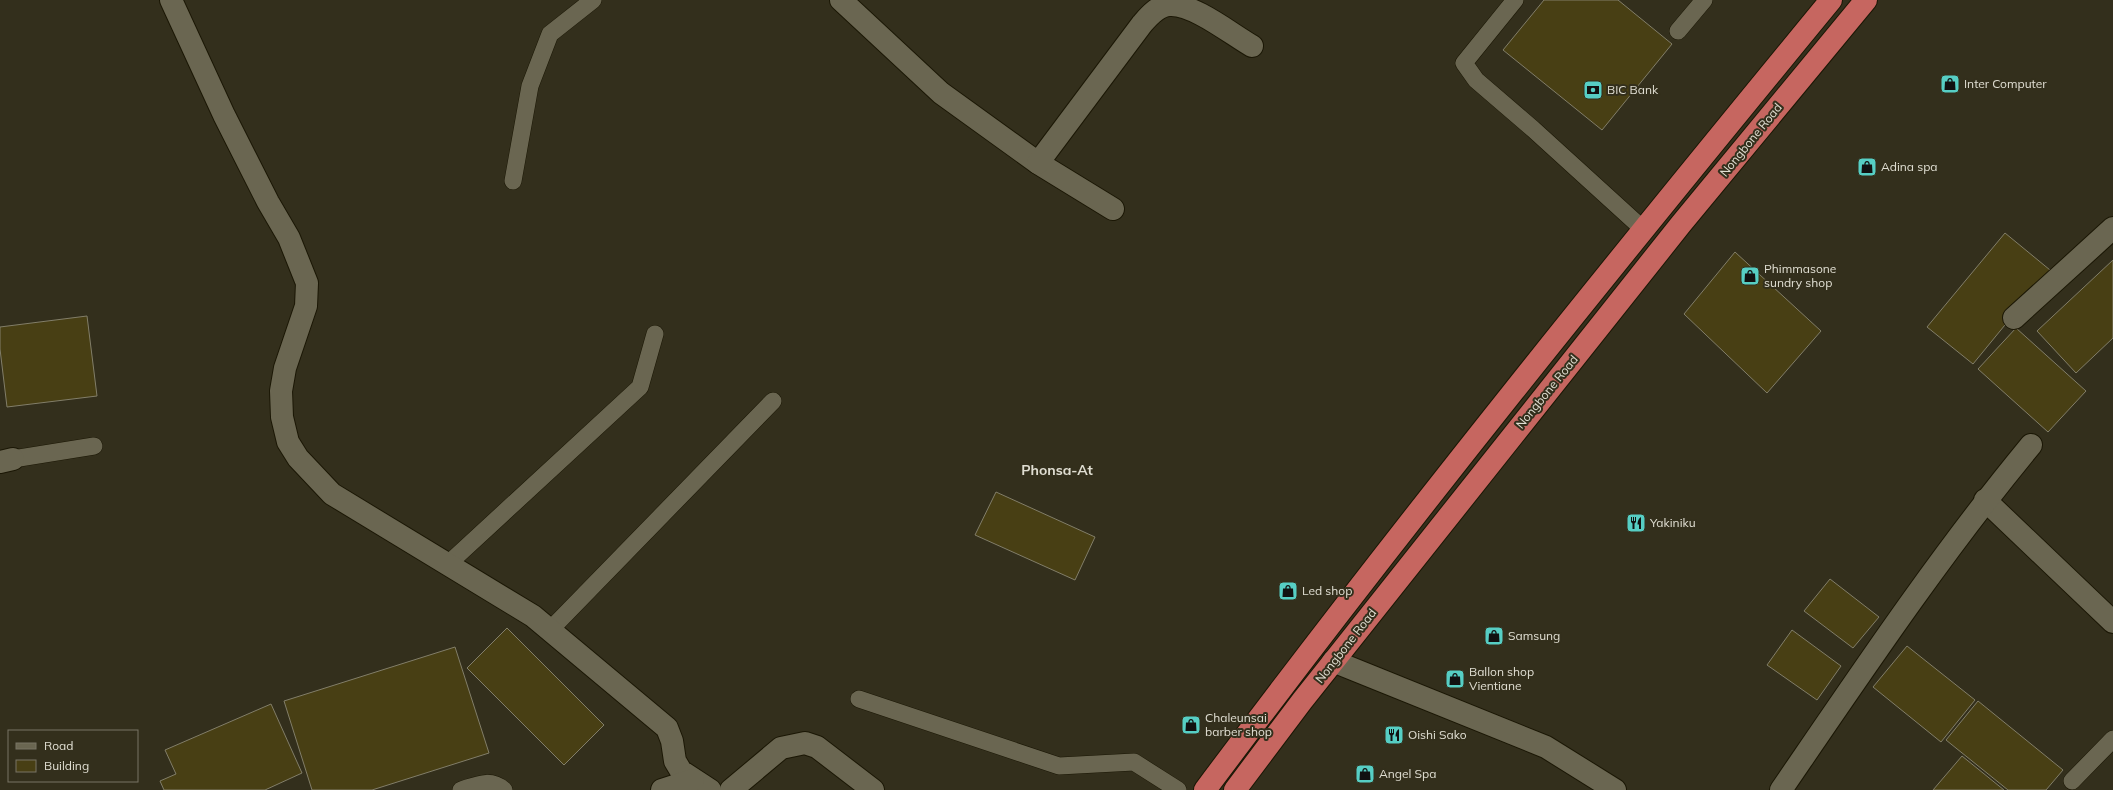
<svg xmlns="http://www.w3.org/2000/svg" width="2113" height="790" viewBox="0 0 2113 790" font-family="Mulish,sans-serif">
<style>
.building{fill:#483f14;stroke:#827e69}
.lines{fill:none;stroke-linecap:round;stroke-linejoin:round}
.lane-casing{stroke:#1b1705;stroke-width:18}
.street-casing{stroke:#1b1705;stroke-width:24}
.highway-casing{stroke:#1b1705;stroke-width:24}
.lane{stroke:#6a6651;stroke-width:17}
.street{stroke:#6a6651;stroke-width:22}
.highway{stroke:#c66660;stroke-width:22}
.labels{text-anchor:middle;stroke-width:4;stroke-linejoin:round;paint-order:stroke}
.poi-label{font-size:12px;fill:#e0ded2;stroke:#332f1c;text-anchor:start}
.street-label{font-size:12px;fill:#e0ded2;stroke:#332f1c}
.quarter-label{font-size:14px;font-weight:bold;fill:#e0ded2;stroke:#332f1c}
</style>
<rect width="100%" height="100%" fill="#332f1c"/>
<!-- building -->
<g class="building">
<path d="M1544 0H1618L1672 44 1602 130 1503 50Z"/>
<path d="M2005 233 2050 270 1973 364 1927 327Z"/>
<path d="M1735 252 1821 331 1767 393 1684 314Z"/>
<path d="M2113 260V338L2076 373 2037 331Z"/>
<path d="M87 316 97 396 7 407 0 349V327Z"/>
<path d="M2016 328 2086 391 2048 432 1978 369Z"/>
<path d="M996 492 1095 537 1075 580 975 535Z"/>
<path d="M1830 579 1879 617 1853 648 1804 611Z"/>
<path d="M507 628 604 725 564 765 467 668Z"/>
<path d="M1792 630 1841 666 1817 700 1767 665Z"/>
<path d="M1907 646 1975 700 1941 742 1873 687Z"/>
<path d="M455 647 489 753 372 790H312L284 701Z"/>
<path d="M1978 701 2063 770 2046 790H2008L1946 740Z"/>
<path d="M271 704 302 773 265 790H164L160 781 176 774 165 750Z"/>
<path d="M1962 756 2004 790H1933Z"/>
</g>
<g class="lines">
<!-- lane casing -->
<g class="lane-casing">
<g id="lane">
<path d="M1515 0 1464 63 1476 80 1533 129 1644 230"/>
<path d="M1678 31 1704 0"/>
<path d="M513 181 530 86 550 34 593 0"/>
<path d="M13 459 94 446"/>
<path d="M447 565 640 387 655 334"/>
<path d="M550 630 773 401"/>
<path d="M859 699 1059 766 1134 762 1178 790"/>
<path d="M2072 781 2113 739"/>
<path d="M461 790C477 785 490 778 504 790"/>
</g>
</g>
<!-- street casing -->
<g class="street-casing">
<g id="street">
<path d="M171 0 224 115 268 202 289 238 307 283 306 306 285 368 281 391 282 417 288 442 298 458 332 494 533 616 667 728 672 741 675 761 681 771 710 790"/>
<path d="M841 0 941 93 1038 163 1113 209"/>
<path d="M1038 163 1142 24C1149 16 1158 5 1170 5 1194 4 1231 34 1252 46"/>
<path d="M2014 318 2113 228"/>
<path d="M0 462 13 459"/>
<path d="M1985 500 2113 622"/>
<path d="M1333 661 1546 747 1615 790"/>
<path d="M662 790 693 780"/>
<path d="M731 790 781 748 805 743 817 747 873 790"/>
<path d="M1781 790C1861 673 1940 555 2031 445"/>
</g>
</g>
<!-- highway casing -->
<g class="highway-casing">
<g id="highway">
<path d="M1205 790C1406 521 1618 259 1831 0"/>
<path d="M1235 790 1302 701 1681 224 1866 0"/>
</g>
</g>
<!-- lane -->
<use href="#lane" class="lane"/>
<!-- street -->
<use href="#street" class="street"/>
<!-- highway -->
<use href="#highway" class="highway"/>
</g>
<!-- icons -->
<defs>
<g id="shop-square" transform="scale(1)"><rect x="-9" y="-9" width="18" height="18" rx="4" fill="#56cec4" stroke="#332f1c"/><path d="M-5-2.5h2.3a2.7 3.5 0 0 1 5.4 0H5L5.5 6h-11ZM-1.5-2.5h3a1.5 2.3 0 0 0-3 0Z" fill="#111"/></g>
<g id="bank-square" transform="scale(1)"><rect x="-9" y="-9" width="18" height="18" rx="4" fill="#56cec4" stroke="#332f1c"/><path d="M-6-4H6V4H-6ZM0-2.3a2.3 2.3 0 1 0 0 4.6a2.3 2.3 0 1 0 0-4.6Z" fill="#111"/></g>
<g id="restaurant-square" transform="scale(1)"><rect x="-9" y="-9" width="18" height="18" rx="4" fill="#56cec4" stroke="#332f1c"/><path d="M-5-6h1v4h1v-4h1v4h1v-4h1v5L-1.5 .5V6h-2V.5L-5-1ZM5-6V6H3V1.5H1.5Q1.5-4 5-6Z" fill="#111"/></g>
</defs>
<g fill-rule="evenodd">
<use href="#shop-square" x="1950" y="84"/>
<use href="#bank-square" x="1593" y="90"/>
<use href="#shop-square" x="1867" y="167"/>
<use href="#shop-square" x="1750" y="276"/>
<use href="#restaurant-square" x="1636" y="523"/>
<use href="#shop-square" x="1288" y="591"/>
<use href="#shop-square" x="1494" y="636"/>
<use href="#shop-square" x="1455" y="679"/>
<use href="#shop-square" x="1191" y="725"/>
<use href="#restaurant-square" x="1394" y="735"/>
<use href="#shop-square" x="1365" y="774"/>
</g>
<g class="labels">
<!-- poi labels -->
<g class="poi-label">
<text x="1964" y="88">Inter Computer</text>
<text x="1607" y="94">BIC Bank</text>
<text x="1881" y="171">Adina spa</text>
<text x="1764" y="273">Phimmasone<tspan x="1764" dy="14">sundry shop</tspan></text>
<text x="1650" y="527">Yakiniku</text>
<text x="1302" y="595">Led shop</text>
<text x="1508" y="640">Samsung</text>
<text x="1469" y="676">Ballon shop<tspan x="1469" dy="14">Vientiane</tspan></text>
<text x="1205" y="722">Chaleunsai<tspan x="1205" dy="14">barber shop</tspan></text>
<text x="1408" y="739">Oishi Sako</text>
<text x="1379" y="778">Angel Spa</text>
</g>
<!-- street labels -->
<g class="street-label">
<text transform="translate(1751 140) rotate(-51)" y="4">Nongbone Road</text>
<text transform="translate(1547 392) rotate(-51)" y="4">Nongbone Road</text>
<text transform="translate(1346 646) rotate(-52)" y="4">Nongbone Road</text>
</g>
<!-- quarter labels -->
<g class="quarter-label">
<text x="1057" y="475">Phonsa-At</text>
</g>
</g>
<!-- legend -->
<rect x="8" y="730" width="130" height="52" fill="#332f1c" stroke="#787565"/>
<rect x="16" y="743" width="20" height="6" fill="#6a6651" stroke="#787565"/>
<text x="44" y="750" font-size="12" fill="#e0ded2">Road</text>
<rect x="16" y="760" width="20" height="12" fill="#483f14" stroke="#787565"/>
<text x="44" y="770" font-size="12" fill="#e0ded2">Building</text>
</svg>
